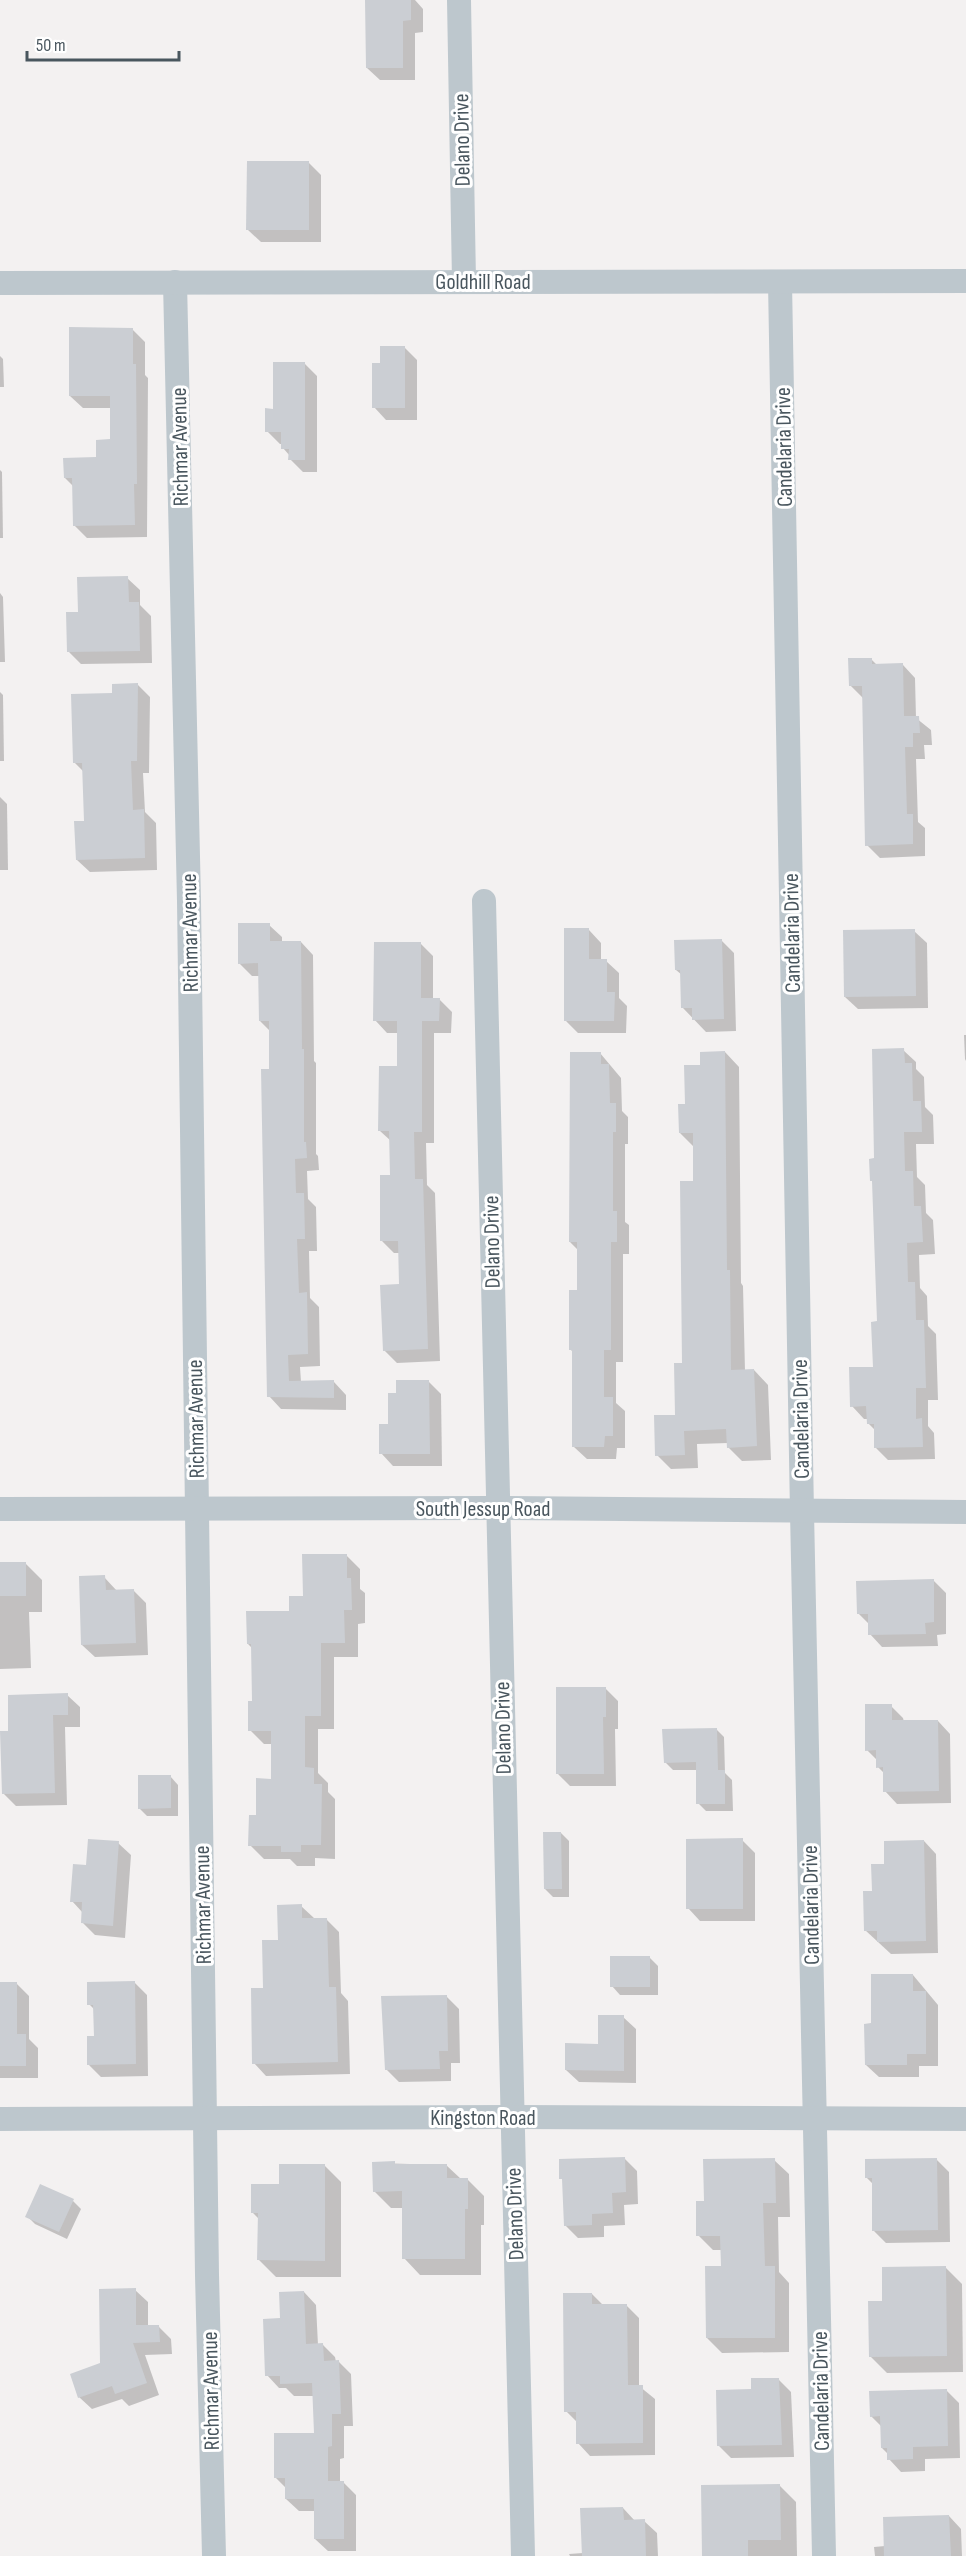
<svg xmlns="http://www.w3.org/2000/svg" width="966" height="2556" viewBox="0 0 966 2556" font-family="'Sofia Sans Condensed',sans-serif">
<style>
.shadow{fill:#0003}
.building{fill:#cbced3}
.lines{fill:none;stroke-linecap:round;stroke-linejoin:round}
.minor{stroke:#bdc7cd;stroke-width:24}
.labels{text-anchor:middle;stroke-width:6;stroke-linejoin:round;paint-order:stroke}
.street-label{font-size:22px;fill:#49565e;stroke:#fff}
</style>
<rect width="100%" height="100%" fill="#f3f1f1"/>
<!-- shadow -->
<g class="shadow">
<path d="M367 0H415L423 9V32L415 33V80H380L367 68Z"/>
<path d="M308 162 321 175V242H261L248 230Z"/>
<path d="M132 329 145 342V375L148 378 147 537 87 538 74 525 73 486 65 478 97 459 111 441V408H83L70 396Z"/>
<path d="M404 347 417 360V420H386L374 407 381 364Z"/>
<path d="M0 356 3 359 4 387H0Z"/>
<path d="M305 364 317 376V472H303L290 459V456L283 448V444H280L267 431 275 410Z"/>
<path d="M0 470 2 472 3 538H0Z"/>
<path d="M127 578 140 590V605L151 616 152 663 81 664 69 652 80 613Z"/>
<path d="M0 593 3 597 5 662H0Z"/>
<path d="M871 659 877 665H903L915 678 916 718 931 730 932 745H924L925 759H916L918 822 925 828V856L880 858 867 845 863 698 850 685Z"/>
<path d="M138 685 150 697 149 773H143L145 812 156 823 157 870 90 872 77 860 85 822 84 772 74 762 114 694Z"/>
<path d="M0 692 3 695 4 761H0Z"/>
<path d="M0 797 7 804 8 870H0Z"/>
<path d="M269 925 282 937V942H301L313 955 314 1061 316 1063V1154L318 1156 319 1170 307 1171 308 1199 316 1207 317 1251H309L310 1298 319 1307 320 1366 300 1367 301 1382H334L346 1395V1410L281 1409 269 1396 270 1031 260 1021V976H252L239 963Z"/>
<path d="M589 930 601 943V961H606L619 973V998L627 1006 626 1033H578L566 1021Z"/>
<path d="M914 931 927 943 928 1008 858 1009 845 997Z"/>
<path d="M721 940 734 953 736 1031 706 1032 683 1008 682 975 676 970Z"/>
<path d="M421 944 433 956V999H439L452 1012 451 1033H434V1143H426L427 1185 435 1193 440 1361 397 1363 384 1350 401 1286 400 1253H394L382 1241 391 1176V1141L380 1131 398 1068V1033H387L375 1020Z"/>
<path d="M964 1035H966V1061L965 1059Z"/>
<path d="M903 1050 916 1062V1069L924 1077 925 1107 933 1115 934 1144H916L917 1177 925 1185 926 1213 933 1220 935 1254 919 1255 920 1288 927 1296 928 1326 936 1334 938 1400H928V1426L934 1433 935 1459 888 1460 876 1448 875 1430 868 1423V1419H864L852 1406 874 1368 879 1323 876 1160Z"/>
<path d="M725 1052 739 1067 741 1283 743 1286 745 1371 754 1370 768 1385 771 1460 742 1461 728 1447V1443L697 1444 698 1468 671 1469 657 1455 677 1416 683 1364 694 1183V1147L680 1133 687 1105 702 1066Z"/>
<path d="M600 1053 621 1078 622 1111 628 1117V1144H625V1222L629 1225V1254H623V1362H616V1403L625 1411V1448H617L616 1459H587L574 1447V1353L570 1349 579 1292V1251L570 1242Z"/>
<path d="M429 1382 441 1394 442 1466H393L381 1453 397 1395Z"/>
<path d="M346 1555 360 1569V1589L365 1593V1623L358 1624V1657H334V1729H318V1773L328 1783V1792L335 1799V1859L315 1858V1866H297L290 1859H264L250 1845 257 1817 273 1780V1744H264L250 1730 253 1702V1649L248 1644 291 1612Z"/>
<path d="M25 1563 42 1580V1612H29L31 1668 0 1669V1564Z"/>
<path d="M104 1577 117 1591 133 1590 146 1603 148 1655 95 1657 82 1645Z"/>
<path d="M933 1580 946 1593V1634L937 1635 938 1646 882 1647 870 1634 869 1624 858 1613Z"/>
<path d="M605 1688 618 1701V1729H615L616 1786H570L558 1774Z"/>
<path d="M67 1695 80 1707V1727H65L67 1805 16 1806 3 1793 10 1732Z"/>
<path d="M891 1706 903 1718 904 1722 938 1721 950 1734 951 1803 897 1804 885 1791 884 1773 878 1767V1761L867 1750Z"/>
<path d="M716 1729 724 1737 725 1773 732 1780 733 1811H706L698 1803V1770H673L665 1762Z"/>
<path d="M170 1776 178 1785V1816H147L139 1808Z"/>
<path d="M561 1833 569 1841V1897H553L545 1889Z"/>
<path d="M742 1840 755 1853V1921H700L688 1908Z"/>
<path d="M924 1841 936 1854 938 1953 891 1954 865 1930 873 1893 885 1865Z"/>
<path d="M118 1843 131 1855 125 1938 95 1935 83 1923V1913L72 1901 87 1866Z"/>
<path d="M301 1906 314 1918 326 1919 339 1932 341 1993 348 2001 350 2074 266 2076 254 2063 265 1990 279 1941Z"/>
<path d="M650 1958 658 1966V1995H620L612 1986Z"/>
<path d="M913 1975 938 2005V2066H919V2077H879L866 2065 872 2025Z"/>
<path d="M134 1982 147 1995 148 2076 101 2077 89 2065 95 2037V2010L89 2004Z"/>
<path d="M0 1983H16L29 1996V2039L38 2048V2078H0Z"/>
<path d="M446 1996 459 2009 460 2063H451V2081L399 2082 386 2069Z"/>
<path d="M623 2017 636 2029V2083L579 2082 566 2070 599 2045Z"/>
<path d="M624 2158 637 2171 638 2204 624 2205 625 2225 604 2226V2237L578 2238 565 2225 564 2181 561 2178Z"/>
<path d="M936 2159 949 2172 950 2242 886 2243 874 2231 873 2184 866 2177Z"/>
<path d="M774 2160 789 2174 790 2217H778L779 2272 789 2283V2352L722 2353 707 2338 722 2268V2250H713L698 2235 705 2202Z"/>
<path d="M374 2163 446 2165 461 2179H467L484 2196V2225H481V2275H420L404 2258 403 2208H391L374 2191Z"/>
<path d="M325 2166 341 2182V2277H276L259 2260V2219L252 2212 280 2185Z"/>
<path d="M73 2201 81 2209 67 2239 35 2224 27 2216Z"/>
<path d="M945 2267 962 2284 963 2372 887 2373 870 2356 884 2302Z"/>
<path d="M135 2290 148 2302V2327H159L171 2339 172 2354 145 2355 159 2395 129 2406 122 2399 92 2409 79 2397 101 2365Z"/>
<path d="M304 2292 316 2305 318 2345H323L335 2357 336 2362H339L351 2374 353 2426H344V2458L340 2459V2482H343L356 2495V2551H328L315 2539V2511H299L286 2499V2488L275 2477 315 2435 314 2396H294L286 2388H279L267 2375 282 2320Z"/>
<path d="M592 2294 603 2305H626L639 2318V2386L655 2399V2455L590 2456 578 2443V2423L566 2411Z"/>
<path d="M778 2379 791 2392 794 2457 731 2458 718 2445 752 2391Z"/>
<path d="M946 2390 959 2403 960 2458 925 2459V2471L901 2472 889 2459 888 2454 882 2448V2427L871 2416Z"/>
<path d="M779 2485 796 2502 797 2556H704Z"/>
<path d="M623 2508 635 2521H644L657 2533 658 2556H570L569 2554 583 2553Z"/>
<path d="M949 2516 961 2529 962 2556H875L874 2547 885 2546Z"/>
</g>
<!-- building -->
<g class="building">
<path d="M365 0H411V20L403 21V68H366Z"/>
<path d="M247 161H309V230H246Z"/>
<path d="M69 327 133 328V364H136L137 484H134L135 525 73 526 72 478H64L63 458 96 457V440L110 439V396H69Z"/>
<path d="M380 346H405V408H372V363H380Z"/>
<path d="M273 362H305V460H288L289 449H281V432H265V408L273 409Z"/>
<path d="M128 576 129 602H139L140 651 67 652 66 612H78L77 577Z"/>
<path d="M848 658H872V664L903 663 904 716H919L920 733H913V747H905L907 814H913V844L865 846 862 686H849Z"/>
<path d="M138 683 137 761H131L133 810 144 809 145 858 76 860 74 821H84L82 763H73L71 694 112 693V684Z"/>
<path d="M238 923H270V941H301L302 1049H304V1142H306L307 1158 295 1159 296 1193H304L305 1239H297L299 1293 307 1292 308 1354 288 1355 289 1381 334 1380V1398L267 1397 261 1069H269V1021H259L258 963 238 964Z"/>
<path d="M564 928H589V959H607V992H615L614 1021H564Z"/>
<path d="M915 929 916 996 844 997 843 930Z"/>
<path d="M722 939 724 1019 692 1020V1008H681L680 970H675L674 940Z"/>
<path d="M374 942H421V998H440L439 1021H422V1132H414L415 1179H423L428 1349 383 1351 380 1285 399 1284 398 1241H380V1175H390L389 1131H378L379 1066H397V1021H373Z"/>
<path d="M904 1048 905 1063H912L913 1101H921L922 1132H904L905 1171H913L914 1206H921L923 1242 907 1243 908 1282H915L916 1320H924L926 1388H916V1419L922 1418 923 1447 874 1448V1424H867L866 1406 850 1407 849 1367H873L871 1322 877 1321 872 1181H870L869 1159 874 1158 872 1049Z"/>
<path d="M725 1051 727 1270H730L731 1370 754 1369 757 1446 727 1448 726 1429 684 1431 685 1455 655 1456 654 1415H675L674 1363H682L680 1181H693V1133H679L678 1104H685L684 1065H700V1052Z"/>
<path d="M570 1052H601V1064H609L610 1103H616V1132H613V1211H617V1242H611V1350H604V1397H613V1436H605L604 1447H572V1350H569V1290H577V1242H569Z"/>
<path d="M396 1380H429L430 1454H379V1424H388V1393H396Z"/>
<path d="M302 1554H347V1578H351L352 1610H344L345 1643H321V1716H305V1767L314 1768V1784H322L321 1845H301V1852H281V1846H248L249 1815H256V1778L271 1779V1731H248V1701H252L251 1644H247L246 1611H289V1596H303Z"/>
<rect x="0" y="1562" width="26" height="34"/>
<path d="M105 1575 106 1590 134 1589 136 1643 81 1645 79 1576Z"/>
<path d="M934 1579V1622L925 1623 926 1634 868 1635V1614H857L856 1581Z"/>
<path d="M556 1687H606V1717H603L604 1774H556Z"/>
<path d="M68 1693V1715H53L55 1793 2 1794 0 1731H8V1695Z"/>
<path d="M865 1704H892V1720H938L939 1791 883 1792V1767L876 1768V1750L865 1751Z"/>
<path d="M717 1728 718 1770H725V1804H696V1762L664 1763 662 1729Z"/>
<path d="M138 1775H171V1808L138 1809Z"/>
<path d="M543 1832H561L562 1889H544Z"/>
<path d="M743 1838V1909H686V1839Z"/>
<path d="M88 1839 119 1841 113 1926 81 1923 82 1902H70L73 1864 86 1865Z"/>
<path d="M924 1840 926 1941 877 1942V1931H864L863 1891H872L871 1864H884V1841Z"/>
<path d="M302 1904V1918H327L329 1987H336L338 2062 252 2064 251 1988H263L262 1940H278L277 1905Z"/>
<rect x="610" y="1956" width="40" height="31"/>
<path d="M871 1974H913V1991H926V2054H907V2065H865L864 2024 871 2023Z"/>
<path d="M135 1981 136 2064 87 2065V2036H94L93 2005H87V1982Z"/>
<path d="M0 1982H17V2034H26V2066H0Z"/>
<path d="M447 1995 448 2051H439L440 2069 385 2070 381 1996Z"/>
<path d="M598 2015H624V2071L565 2070V2043L598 2044Z"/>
<path d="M625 2157 626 2192 612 2193 613 2213 592 2214V2225L564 2226 562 2179H559V2159Z"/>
<path d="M775 2158 776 2203H763L765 2266H775V2338H706L705 2266H721L720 2236H696V2201H704L703 2159Z"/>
<path d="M937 2158 938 2230 872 2231V2178H865V2159Z"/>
<path d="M395 2161V2164H447V2178H468V2209H465V2259H402V2191L373 2192 372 2162Z"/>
<path d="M279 2164H325V2261L257 2260 258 2213H251V2184H279Z"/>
<path d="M40 2184 74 2199 59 2232 25 2217Z"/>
<path d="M946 2266 947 2356 869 2357 868 2301H882V2267Z"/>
<path d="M136 2288V2325H159L160 2342 133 2343 147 2383 115 2394 112 2386 78 2398 70 2374 100 2363 99 2289Z"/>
<path d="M304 2291 306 2344 323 2343 324 2361 339 2360 341 2414H332V2446L328 2447V2481H344V2539H314V2499H285V2478H274V2433H314L312 2383 280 2384V2376H265L263 2319 280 2318 279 2292Z"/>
<path d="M563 2293H592V2304H627L628 2385H643V2443L576 2444V2412H564Z"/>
<path d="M751 2378H779L782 2445 717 2446 716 2390 751 2389Z"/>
<path d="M947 2389 948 2446 913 2447V2459L887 2460V2448H881L880 2416 870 2417 869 2391Z"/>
<path d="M780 2484 781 2540H748V2556H702L701 2485Z"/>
<path d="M623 2507 624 2520 645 2519 646 2556H582L580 2508Z"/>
<path d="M949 2515 951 2556H884L883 2517Z"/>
</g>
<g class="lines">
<!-- minor -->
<g class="minor">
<path d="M459 0 464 281"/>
<path d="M175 282 189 901 207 2275 214 2556"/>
<path d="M780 282 802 1512 824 2556"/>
<path d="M0 283 966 281"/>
<path d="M484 901 523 2556"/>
<path d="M0 1509 497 1508 966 1512"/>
<path d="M0 2119 511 2117 966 2119"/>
</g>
</g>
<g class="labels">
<!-- street labels -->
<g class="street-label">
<text transform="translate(461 140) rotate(-91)" y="8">Delano Drive</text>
<text x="483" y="289">Goldhill Road</text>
<text transform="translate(179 447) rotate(-91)" y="8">Richmar Avenue</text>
<text transform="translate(783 447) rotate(-91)" y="8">Candelaria Drive</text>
<text transform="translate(189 933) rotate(-91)" y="8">Richmar Avenue</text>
<text transform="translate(791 933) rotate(-91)" y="8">Candelaria Drive</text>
<text transform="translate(491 1242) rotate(-91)" y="8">Delano Drive</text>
<text transform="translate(195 1419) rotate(-91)" y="8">Richmar Avenue</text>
<text transform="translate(800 1419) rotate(-91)" y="8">Candelaria Drive</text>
<text x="483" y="1516">South Jessup Road</text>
<text transform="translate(502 1728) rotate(-91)" y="8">Delano Drive</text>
<text transform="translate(202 1905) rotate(-91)" y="8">Richmar Avenue</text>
<text transform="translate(810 1905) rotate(-91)" y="8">Candelaria Drive</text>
<text x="483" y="2125">Kingston Road</text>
<text transform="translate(514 2214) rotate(-92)" y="8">Delano Drive</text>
<text transform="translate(210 2391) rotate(-91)" y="8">Richmar Avenue</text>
<text transform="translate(820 2391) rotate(-91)" y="8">Candelaria Drive</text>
</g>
</g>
<!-- scale -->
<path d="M27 51v9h152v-9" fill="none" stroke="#49565e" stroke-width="3"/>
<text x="36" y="51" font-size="18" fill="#49565e" stroke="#ffffff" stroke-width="4.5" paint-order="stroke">50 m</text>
</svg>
